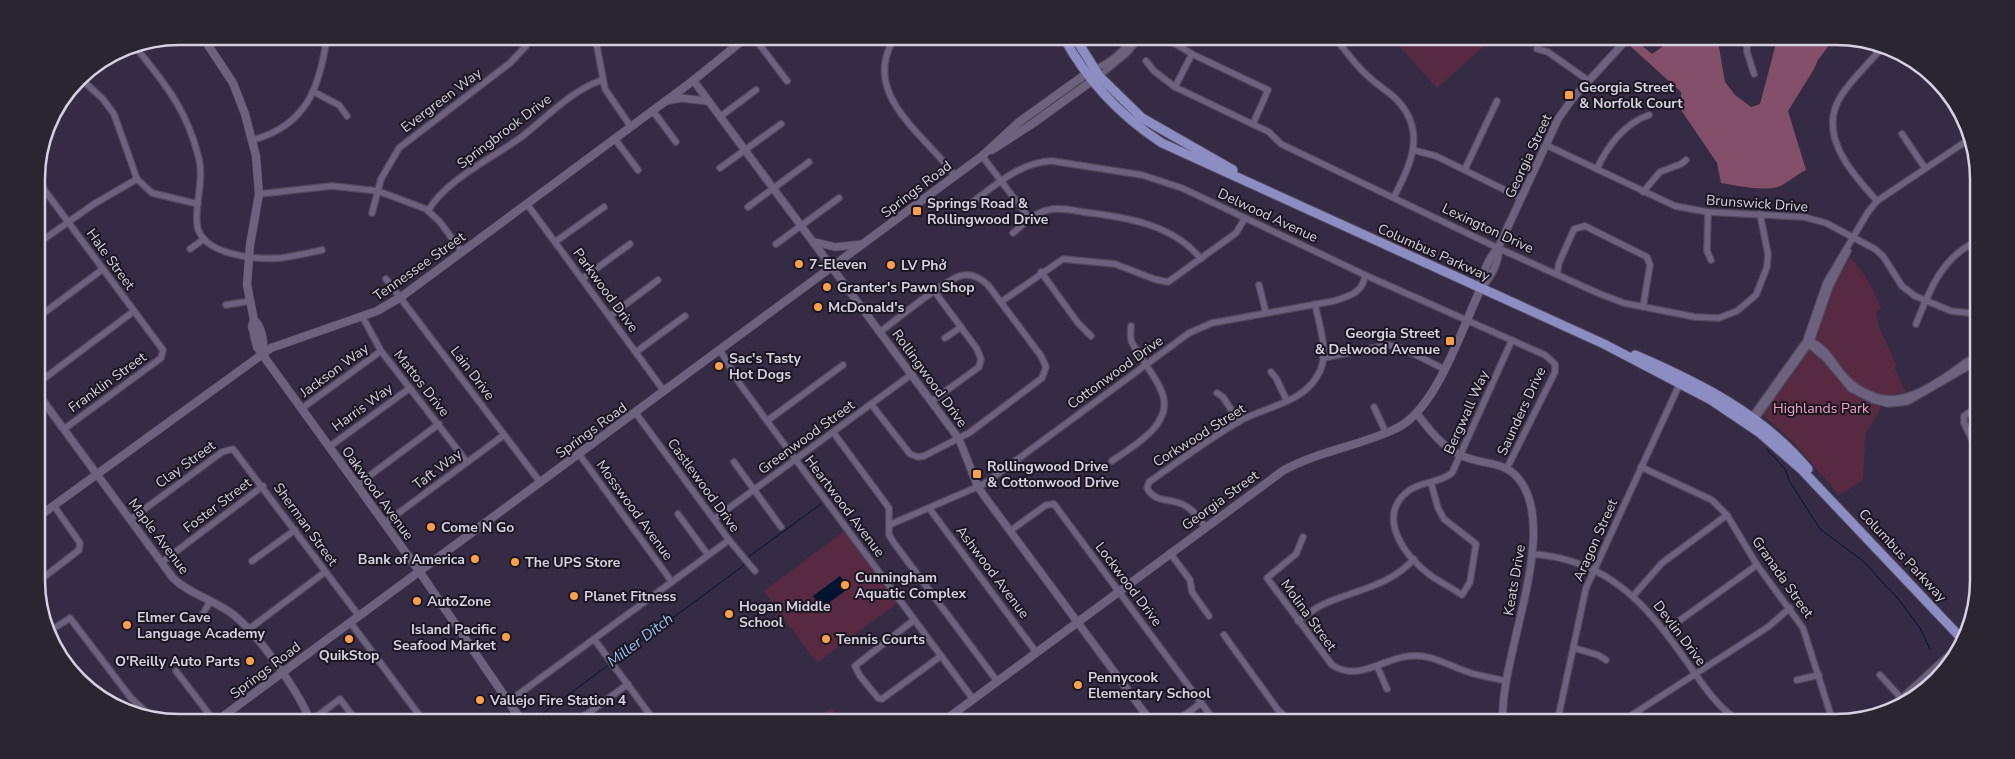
<svg xmlns="http://www.w3.org/2000/svg" width="2015" height="759" viewBox="0 0 2015 759" font-family="'Nunito Sans',sans-serif">
<style>
.green{fill:#572a41}
.forest{fill:#845069}
.water{fill:#00142f}
.lines{fill:none;stroke-linecap:round;stroke-linejoin:round}
.stream{stroke:#00142f;stroke-width:1}
.minor-casing{stroke:#51485d;stroke-width:8}
.tertiary-casing{stroke:#51485d;stroke-width:9}
.secondary-casing{stroke:#51485d;stroke-width:9}
.primary-casing{stroke:#51485d;stroke-width:11}
.minor{stroke:#6c627e;stroke-width:5.5}
.tertiary{stroke:#6c627e;stroke-width:7}
.secondary{stroke:#6c627e;stroke-width:8}
.primary{stroke:#8c8dc3;stroke-width:9}
.poi-dot{fill:#f9a04c;stroke:#1b1622;stroke-width:2}
.labels{text-anchor:middle;stroke-width:4;stroke-linejoin:round;paint-order:stroke}
.poi-label{font-size:14px;font-weight:bold;fill:#d6d0e0;stroke:#1b1622;text-anchor:start}
.street-label{font-size:14px;fill:#d6d0e0;stroke:#1b1622}
.park-label{font-size:14px;fill:#f2a1c8;stroke:#1b1622}
.water-label{font-size:15px;font-style:italic;fill:#9ec6fa;stroke:#1b1622}
.rim{fill:none;stroke:#d6d0e0;stroke-width:2.5}
</style>
<rect width="100%" height="100%" fill="#352b44"/>
<!-- green -->
<g class="green">
<path d="M1390 36H1495L1437 88Z"/>
<path d="M1850 257C1865 273 1874 288 1881 309L1876 311 1879 327 1896 364 1895 369 1906 392 1890 395 1880 393V410L1866 432 1863 480 1839 495 1793 442 1764 416 1765 412 1806 355 1817 336 1834 285Z"/>
<path d="M847 529 900 601 817 663 764 591Z"/>
<path d="M832 708 842 722 841 723H829L823 714Z"/>
</g>
<!-- forest -->
<path class="forest" d="M1677 36H1717L1725 82 1735 95 1751 107 1760 104 1778 36H1836L1818 60 1814 69 1788 111 1806 170C1797 174 1785 185 1778 187 1761 191 1738 186 1721 183L1717 163 1681 110V92L1629 45 1634 39 1652 54Z"/>
<!-- water -->
<path class="water" d="M840 576 849 588 822 608 813 596Z"/>
<g class="lines">
<!-- stream -->
<g class="stream">
<path d="M1767 449 1785 469 1790 482 1820 529 1863 561 1900 601 1920 628 1930 649"/>
<path d="M747 558 821 504"/>
<path d="M613 662 743 566 745 562"/>
<path d="M531 722 610 664"/>
</g>
<!-- minor casing -->
<g class="minor-casing">
<g id="minor">
<path d="M595 36 605 89 631 127"/>
<path d="M753 36 787 81"/>
<path d="M896 36C857 93 926 135 955 176"/>
<path d="M1163 36 1192 54 1268 90 1253 124"/>
<path d="M1334 36C1345 50 1355 65 1369 77 1378 86 1390 92 1398 101 1427 133 1410 165 1394 197"/>
<path d="M1747 36V52L1754 74"/>
<path d="M134 45C165 84 187 109 199 159 204 181 195 202 197 224 200 255 256 260 281 258 295 256 308 253 322 250"/>
<path d="M1537 49 1548 52 1589 81"/>
<path d="M1192 54 1175 87 1269 132 1281 144 1498 248 1600 294 1624 303 1695 317 1719 318 1737 311 1756 295 1767 267 1768 254 1760 214"/>
<path d="M1146 61 1154 71 1175 87"/>
<path d="M1094 69C1110 64 1124 50 1135 36"/>
<path d="M1099 76 1127 53 1141 36"/>
<path d="M80 78 103 99 114 114 137 179 152 193 198 204"/>
<path d="M314 92 339 105 347 116"/>
<path d="M653 111 676 142"/>
<path d="M721 116 756 90"/>
<path d="M1902 134 1925 168"/>
<path d="M615 139 638 170"/>
<path d="M253 140C307 125 320 87 327 36"/>
<path d="M1546 145 1675 206 1708 212 1804 217 1826 223 1875 249 1883 256 1902 286 1915 296 1951 311 1978 314"/>
<path d="M1413 150 1436 156 1521 198"/>
<path d="M982 156 1030 219"/>
<path d="M720 168 781 124"/>
<path d="M1465 169 1497 101"/>
<path d="M1597 169C1607 146 1625 123 1649 115"/>
<path d="M37 180 163 350 161 358 64 429"/>
<path d="M1643 192 1660 172 1681 164 1686 160"/>
<path d="M259 194 332 186 378 191 426 209 440 222 462 252"/>
<path d="M1877 201C1853 174 1816 135 1841 96 1853 77 1871 62 1884 45"/>
<path d="M527 204 664 391"/>
<path d="M748 207 809 162"/>
<path d="M965 208C991 189 1018 162 1052 161L1142 175 1182 188 1365 275 1545 355 1555 364V372L1507 468"/>
<path d="M428 211C446 179 495 157 524 135 549 115 571 91 602 80"/>
<path d="M1708 212 1707 251 1711 260"/>
<path d="M372 213 381 179 399 148 510 63 526 46 529 36"/>
<path d="M1013 233C1024 224 1034 213 1048 210 1059 207 1072 210 1083 212 1125 217 1173 224 1201 259"/>
<path d="M555 242 604 207"/>
<path d="M37 244 94 204 137 179"/>
<path d="M776 244 839 198"/>
<path d="M190 249 204 239"/>
<path d="M1041 272 1078 323 1091 336"/>
<path d="M1557 274 1559 263 1574 229 1585 226 1647 257 1650 265 1643 307"/>
<path d="M386 279 540 482"/>
<path d="M582 279 630 244"/>
<path d="M1259 285 1266 313"/>
<path d="M1001 302 1063 259 1115 264 1154 279 1168 282 1236 233 1245 218"/>
<path d="M226 305 250 301"/>
<path d="M362 316 381 351 467 462"/>
<path d="M610 316 658 280"/>
<path d="M37 318 103 269"/>
<path d="M1916 324C1929 291 1943 255 1978 241"/>
<path d="M945 338 961 327"/>
<path d="M1809 341C1827 346 1834 366 1846 378 1853 386 1862 391 1872 395 1900 407 1929 388 1952 372 1961 366 1967 359 1978 357"/>
<path d="M1807 343 1826 359 1851 389 1873 400 1888 404 1907 402 1978 361"/>
<path d="M720 350 740 384 767 421 973 699"/>
<path d="M636 352 685 316"/>
<path d="M1323 358 1388 345 1404 349 1444 369"/>
<path d="M1271 372 1276 378 1287 401"/>
<path d="M38 383 134 311"/>
<path d="M1217 393 1223 397 1239 422"/>
<path d="M932 401 979 367 981 359 977 349 935 292"/>
<path d="M871 404 910 454 918 457 924 456 969 433 1042 378 1046 367 1041 356 988 285C981 279 974 274 964 275 949 276 896 320 880 332"/>
<path d="M1978 406 1964 416V423L1978 452"/>
<path d="M1374 407 1386 433"/>
<path d="M301 409 381 351"/>
<path d="M635 412 729 540 755 571"/>
<path d="M1751 418 1806 341 1826 283 1868 212 1877 201 1968 140"/>
<path d="M767 421 843 365"/>
<path d="M1754 421 1811 341 1830 286 1848 251"/>
<path d="M833 432 889 508V535L894 543 997 681"/>
<path d="M329 447 410 388"/>
<path d="M579 454 672 582"/>
<path d="M1112 461C1130 448 1168 428 1164 400 1162 386 1150 372 1143 360 1134 344 1129 346 1131 326"/>
<path d="M734 462 781 527"/>
<path d="M1641 467 1712 500 1727 515 1757 565 1803 628 1833 722"/>
<path d="M1431 483 1438 508 1444 519 1476 544 1470 582 1462 595C1452 588 1440 582 1430 575 1405 557 1376 517 1407 492 1420 481 1438 484 1452 473L1512 340"/>
<path d="M357 485 439 424"/>
<path d="M929 508 1036 652"/>
<path d="M678 514 708 555"/>
<path d="M131 519 222 452 233 449 359 616"/>
<path d="M714 519 912 374"/>
<path d="M385 523 504 435"/>
<path d="M889 525 984 484 1189 333 1212 323 1334 301C1349 296 1363 293 1365 275"/>
<path d="M1205 527C1199 518 1192 508 1182 504 1168 498 1155 503 1147 488L1149 482C1178 462 1207 440 1238 422 1265 406 1305 404 1320 371 1329 351 1319 325 1315 304"/>
<path d="M1010 531 1046 505 1054 504 1216 723"/>
<path d="M1303 537 1296 554 1267 578 1332 665C1358 682 1382 659 1409 656 1432 654 1447 665 1468 672 1480 676 1493 678 1506 681"/>
<path d="M1170 553 1190 580 1192 592 1209 616"/>
<path d="M1533 554C1609 560 1647 605 1687 662 1703 685 1717 707 1740 722"/>
<path d="M252 561 295 530"/>
<path d="M162 562 263 486"/>
<path d="M39 581 79 550 80 543 54 506"/>
<path d="M1634 595 1662 563 1727 515"/>
<path d="M201 618 210 601"/>
<path d="M914 620 855 666 860 676 878 698 882 699 941 656"/>
<path d="M1298 621C1306 615 1315 608 1324 604 1355 590 1390 586 1414 559"/>
<path d="M350 622 425 723"/>
<path d="M249 629 325 572"/>
<path d="M50 631 70 618 131 698 154 719"/>
<path d="M1665 631 1757 565"/>
<path d="M1224 635 1278 710 1292 723"/>
<path d="M594 639 656 723"/>
<path d="M1574 648 1598 655 1606 660"/>
<path d="M1377 666 1387 689"/>
<path d="M176 671 215 722"/>
<path d="M1880 675 1901 698"/>
<path d="M1797 680 1819 675"/>
<path d="M1909 691 1915 696"/>
<path d="M508 702 729 540"/>
<path d="M1895 704 1954 650"/>
<path d="M585 715 591 723"/>
<path d="M951 715 956 723"/>
<path d="M1621 722 1768 627 1790 608"/>
<path d="M1719 722 1727 714"/>
<path d="M308 723 340 699 358 723"/>
<path d="M575 723 628 684"/>
<path d="M1174 723 1201 703"/>
<path d="M1557 723 1586 588 1681 381"/>
</g>
</g>
<!-- tertiary casing -->
<g class="tertiary-casing">
<g id="tertiary">
<path d="M693 80 959 439 978 487 985 497 1152 723"/>
<path d="M666 101 681 98 707 101"/>
<path d="M815 242 835 247 863 244"/>
<path d="M1481 288C1482 274 1488 258 1498 248L1558 119 1573 98 1630 36"/>
<path d="M1481 288C1490 278 1500 262 1498 248"/>
<path d="M38 394 173 578C190 595 216 600 235 616 260 637 300 693 311 723"/>
<path d="M1417 414C1429 429 1441 446 1460 455 1480 465 1503 460 1518 478 1562 530 1498 658 1503 723"/>
</g>
</g>
<!-- secondary casing -->
<g class="secondary-casing">
<g id="secondary">
<path d="M202 36 233 83 245 114 256 156 259 194 250 245 247 285 254 320 252 326 257 347 419 571 523 723"/>
<path d="M992 150 1032 124 1096 78"/>
<path d="M254 320C262 327 264 342 263 353"/>
<path d="M38 517 271 348 377 311 401 297 690 83 748 36"/>
<path d="M214 723 944 184 982 156 1019 122 1090 71"/>
<path d="M941 723 1284 470C1319 451 1359 446 1395 429 1436 411 1462 328 1481 288"/>
</g>
</g>
<!-- primary casing -->
<g class="primary-casing">
<g id="primary">
<path d="M1063 36C1087 81 1119 115 1162 143L1604 344 1711 400 1760 433 1801 469 1962 639"/>
<path d="M1074 36 1099 76 1142 118 1233 170"/>
<path d="M1635 355C1700 383 1762 414 1808 469"/>
</g>
</g>
<!-- minor -->
<use href="#minor" class="minor"/>
<!-- tertiary -->
<use href="#tertiary" class="tertiary"/>
<!-- secondary -->
<use href="#secondary" class="secondary"/>
<!-- primary -->
<use href="#primary" class="primary"/>
</g>
<!-- markers -->
<g class="poi-dot">
<rect x="1564" y="90" width="10" height="10" rx="2.5"/>
<rect x="912" y="206" width="10" height="10" rx="2.5"/>
<circle cx="799" cy="264" r="5"/>
<circle cx="891" cy="265" r="5"/>
<circle cx="827" cy="287" r="5"/>
<circle cx="818" cy="307" r="5"/>
<rect x="1445" y="336" width="10" height="10" rx="2.5"/>
<circle cx="719" cy="366" r="5"/>
<rect x="972" y="469" width="10" height="10" rx="2.5"/>
<circle cx="431" cy="527" r="5"/>
<circle cx="475" cy="559" r="5"/>
<circle cx="515" cy="562" r="5"/>
<circle cx="845" cy="585" r="5"/>
<circle cx="574" cy="596" r="5"/>
<circle cx="417" cy="601" r="5"/>
<circle cx="729" cy="614" r="5"/>
<circle cx="127" cy="625" r="5"/>
<circle cx="506" cy="637" r="5"/>
<circle cx="349" cy="639" r="5"/>
<circle cx="826" cy="639" r="5"/>
<circle cx="250" cy="661" r="5"/>
<circle cx="1078" cy="685" r="5"/>
<circle cx="480" cy="700" r="5"/>
</g>
<g class="labels">
<!-- poi labels -->
<g class="poi-label">
<text x="1579" y="92">Georgia Street<tspan x="1579" dy="16">&amp; Norfolk Court</tspan></text>
<text x="927" y="208">Springs Road &amp;<tspan x="927" dy="16">Rollingwood Drive</tspan></text>
<text x="809" y="269">7-Eleven</text>
<text x="901" y="270">LV Phở</text>
<text x="837" y="292">Granter's Pawn Shop</text>
<text x="828" y="312">McDonald's</text>
<text x="1440" y="338" text-anchor="end">Georgia Street<tspan x="1440" dy="16">&amp; Delwood Avenue</tspan></text>
<text x="729" y="363">Sac's Tasty<tspan x="729" dy="16">Hot Dogs</tspan></text>
<text x="987" y="471">Rollingwood Drive<tspan x="987" dy="16">&amp; Cottonwood Drive</tspan></text>
<text x="441" y="532">Come N Go</text>
<text x="465" y="564" text-anchor="end">Bank of America</text>
<text x="525" y="567">The UPS Store</text>
<text x="855" y="582">Cunningham<tspan x="855" dy="16">Aquatic Complex</tspan></text>
<text x="584" y="601">Planet Fitness</text>
<text x="427" y="606">AutoZone</text>
<text x="739" y="611">Hogan Middle<tspan x="739" dy="16">School</tspan></text>
<text x="137" y="622">Elmer Cave<tspan x="137" dy="16">Language Academy</tspan></text>
<text x="496" y="634" text-anchor="end">Island Pacific<tspan x="496" dy="16">Seafood Market</tspan></text>
<text x="836" y="644">Tennis Courts</text>
<text x="349" y="660" text-anchor="middle">QuikStop</text>
<text x="240" y="666" text-anchor="end">O'Reilly Auto Parts</text>
<text x="1088" y="682">Pennycook<tspan x="1088" dy="16">Elementary School</tspan></text>
<text x="490" y="705">Vallejo Fire Station 4</text>
</g>
<!-- street labels -->
<g class="street-label">
<text transform="translate(441 100) rotate(-37)" y="5">Evergreen Way</text>
<text transform="translate(504 131) rotate(-37)" y="5">Springbrook Drive</text>
<text transform="translate(1528 156) rotate(-65)" y="5">Georgia Street</text>
<text transform="translate(916 189) rotate(-37)" y="5">Springs Road</text>
<text transform="translate(1757 203) rotate(4)" y="5">Brunswick Drive</text>
<text transform="translate(1268 215) rotate(25)" y="5">Delwood Avenue</text>
<text transform="translate(1488 228) rotate(25)" y="5">Lexington Drive</text>
<text transform="translate(1434 252) rotate(24)" y="5">Columbus Parkway</text>
<text transform="translate(111 259) rotate(54)" y="5">Hale Street</text>
<text transform="translate(419 266) rotate(-35)" y="5">Tennessee Street</text>
<text transform="translate(606 290) rotate(54)" y="5">Parkwood Drive</text>
<text transform="translate(334 370) rotate(-36)" y="5">Jackson Way</text>
<text transform="translate(1115 372) rotate(-36)" y="5">Cottonwood Drive</text>
<text transform="translate(473 373) rotate(53)" y="5">Lain Drive</text>
<text transform="translate(930 378) rotate(54)" y="5">Rollingwood Drive</text>
<text transform="translate(107 382) rotate(-36)" y="5">Franklin Street</text>
<text transform="translate(422 383) rotate(52)" y="5">Mattos Drive</text>
<text transform="translate(362 407) rotate(-36)" y="5">Harris Way</text>
<text transform="translate(1521 411) rotate(-65)" y="5">Saunders Drive</text>
<text transform="translate(1466 412) rotate(-66)" y="5">Bergwall Way</text>
<text transform="translate(591 430) rotate(-36)" y="5">Springs Road</text>
<text transform="translate(1199 435) rotate(-32)" y="5">Corkwood Street</text>
<text transform="translate(806 437) rotate(-36)" y="5">Greenwood Street</text>
<text transform="translate(185 464) rotate(-36)" y="5">Clay Street</text>
<text transform="translate(437 469) rotate(-37)" y="5">Taft Way</text>
<text transform="translate(704 485) rotate(54)" y="5">Castlewood Drive</text>
<text transform="translate(378 493) rotate(54)" y="5">Oakwood Avenue</text>
<text transform="translate(1220 500) rotate(-36)" y="5">Georgia Street</text>
<text transform="translate(217 505) rotate(-37)" y="5">Foster Street</text>
<text transform="translate(845 506) rotate(53)" y="5">Heartwood Avenue</text>
<text transform="translate(635 510) rotate(54)" y="5">Mosswood Avenue</text>
<text transform="translate(306 524) rotate(54)" y="5">Sherman Street</text>
<text transform="translate(159 536) rotate(53)" y="5">Maple Avenue</text>
<text transform="translate(1595 540) rotate(-66)" y="5">Aragon Street</text>
<text transform="translate(1903 555) rotate(47)" y="5">Columbus Parkway</text>
<text transform="translate(993 572) rotate(53)" y="5">Ashwood Avenue</text>
<text transform="translate(1783 577) rotate(55)" y="5">Granada Street</text>
<text transform="translate(1514 580) rotate(-80)" y="5">Keats Drive</text>
<text transform="translate(1129 584) rotate(53)" y="5">Lockwood Drive</text>
<text transform="translate(1309 615) rotate(54)" y="5">Molina Street</text>
<text transform="translate(1680 633) rotate(53)" y="5">Devlin Drive</text>
<text transform="translate(265 670) rotate(-37)" y="5">Springs Road</text>
</g>
<!-- park labels -->
<g class="park-label">
<text x="1821" y="413">Highlands Park</text>
</g>
<!-- water labels -->
<g class="water-label">
<text transform="translate(640 640) rotate(-37)" y="5">Miller Ditch</text>
</g>
</g>
<!-- crop -->
<path d="M0 0H2015V759H0ZM179 45H1836A134 134 0 0 1 1970 179V580A134 134 0 0 1 1836 714H179A134 134 0 0 1 45 580V179A134 134 0 0 1 179 45Z" fill="#2a2531" fill-rule="evenodd"/>
<path class="rim" d="M179 45H1836A134 134 0 0 1 1970 179V580A134 134 0 0 1 1836 714H179A134 134 0 0 1 45 580V179A134 134 0 0 1 179 45Z"/>
</svg>
